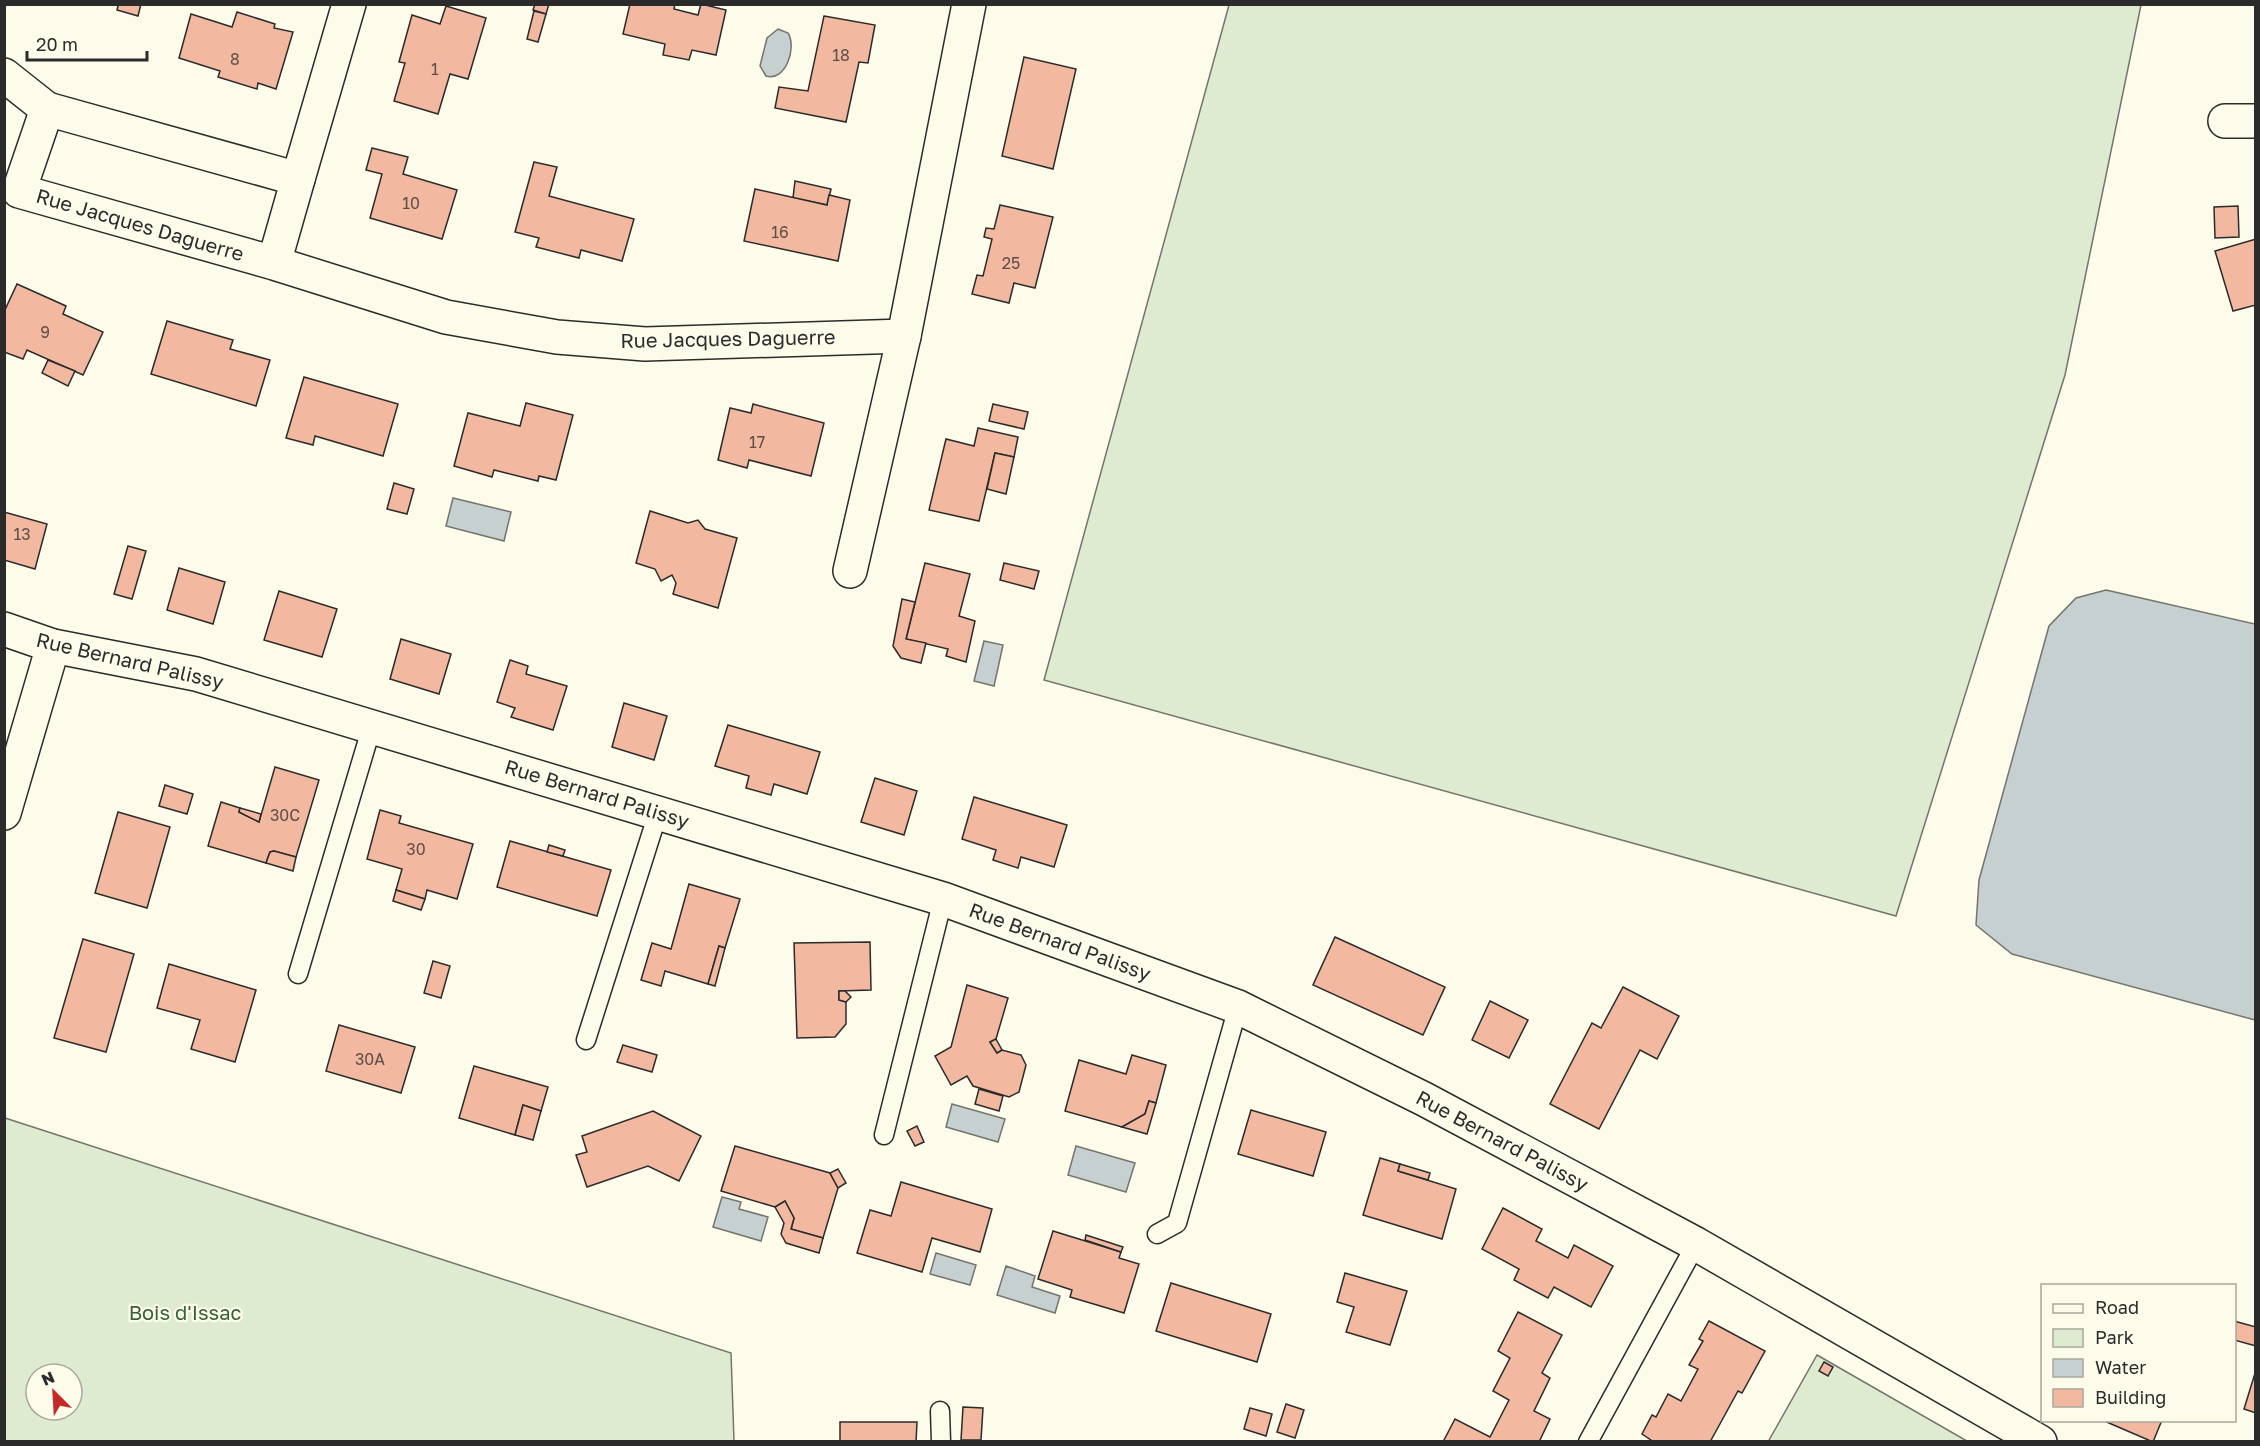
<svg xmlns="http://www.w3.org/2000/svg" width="2260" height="1446" viewBox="0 0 2260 1446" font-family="'Golos Text',sans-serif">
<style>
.green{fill:#deebd1;stroke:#74746e;stroke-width:1.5;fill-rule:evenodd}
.water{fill:#c7d0d0;stroke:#74746e;stroke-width:1.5}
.building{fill:#f2b8a0;stroke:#2b2b2b;stroke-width:1.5}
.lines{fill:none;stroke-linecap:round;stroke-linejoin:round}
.service-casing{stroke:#2b2b2b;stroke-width:21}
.minor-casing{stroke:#2b2b2b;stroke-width:36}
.service{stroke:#fdfbea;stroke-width:18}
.minor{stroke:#fdfbea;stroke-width:33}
.labels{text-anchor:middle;stroke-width:4.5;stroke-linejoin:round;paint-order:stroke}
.number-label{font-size:16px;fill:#5d4e48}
.street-label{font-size:20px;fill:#2b2b2b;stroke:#fdfbea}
.park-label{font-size:20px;fill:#34623c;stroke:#fdfbea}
</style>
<rect width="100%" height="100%" fill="#fdfbea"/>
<!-- green -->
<g class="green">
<path d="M1229 5H2141L2065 375 1896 916 1044 680Z"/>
<path d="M5 1118 731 1353 734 1441H5ZM36 1374H72V1410H36Z"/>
<path d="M1817 1355 1967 1441 1768 1442Z"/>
</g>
<!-- water -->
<g class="water">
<path d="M778 29 788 33C797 47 786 82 766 76L760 66 767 38Z"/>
<path d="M453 498 511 512 504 541 446 526Z"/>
<path d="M2106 590 2255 624V1020L2012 954 1976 925 1979 880 2049 626 2076 598Z"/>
<path d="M984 641 1003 645 994 686 974 681Z"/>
<path d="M952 1104 1005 1119 998 1142 946 1127Z"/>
<path d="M1076 1146 1135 1163 1126 1192 1068 1175Z"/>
<path d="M722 1197 741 1202 739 1209 768 1217 761 1241 713 1227Z"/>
<path d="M936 1253 976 1265 970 1285 930 1274Z"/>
<path d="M1006 1266 1035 1276 1032 1287 1060 1296 1055 1313 997 1295Z"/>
</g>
<!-- building -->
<g class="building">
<path d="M115 4H141L138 16 117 10 118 6Z"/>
<path d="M535 4H549L546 14 533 10Z"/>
<path d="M630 4H675L674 9 698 15 701 4 726 10 716 55 692 50 689 60 663 55 665 44 623 34Z"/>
<path d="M446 6 486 18 468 79 450 74 438 114 394 101 405 63 399 62 412 15 440 24Z"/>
<path d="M534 11 546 14 538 42 527 39Z"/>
<path d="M237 12 275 24 274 28 293 32 276 89 258 83 257 89 218 77 220 71 179 58 191 14 232 27Z"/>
<path d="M824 16 875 25 868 63 859 62 846 122 775 108 779 87 808 91Z"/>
<path d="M1024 57 1076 69 1053 169 1002 156Z"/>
<path d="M372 148 408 157 403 174 457 190 442 239 370 218 382 174 366 170Z"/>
<path d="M534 162 557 167 549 196 634 219 622 261 581 250 579 258 536 247 539 238 515 232Z"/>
<path d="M795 181 831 189 827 205 793 198Z"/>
<path d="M755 189 827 205 829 195 850 200 838 261 744 241Z"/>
<path d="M1000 205 1053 217 1035 288 1014 283 1009 303 972 294 977 275 983 276 992 239 984 237 986 228 994 229Z"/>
<path d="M2238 206 2239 237 2215 238 2214 207Z"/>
<path d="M2256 239V305L2233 311 2215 251Z"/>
<path d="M17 284 66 306 63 314 103 332 83 375 27 350 23 359 4 352V312Z"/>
<path d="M167 321 233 340 230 349 270 360 256 406 151 374Z"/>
<path d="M48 360 75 371 68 386 42 373Z"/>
<path d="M304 377 398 404 383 456 315 436 313 445 286 438Z"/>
<path d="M526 403 573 415 556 480 539 476 538 481 494 470 492 477 454 466 468 413 520 426Z"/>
<path d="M753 404 824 423 811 476 749 460 747 468 718 460 730 408 751 413Z"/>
<path d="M993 404 1028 412 1024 429 989 421Z"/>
<path d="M978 428 1018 437 1014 457 995 453 979 521 929 510 946 439 974 446Z"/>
<path d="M995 453 1014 457 1006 494 987 489Z"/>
<path d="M394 483 414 489 407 514 387 509Z"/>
<path d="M650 511 688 523 698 520 705 529 737 538 718 608 673 594 676 583 672 575 661 581 655 569 636 563Z"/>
<path d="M4 512 47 524 35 569 4 560Z"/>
<path d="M128 546 146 551 132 599 114 594Z"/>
<path d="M925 563 970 574 959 616 975 621 966 662 946 656 948 649 906 639Z"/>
<path d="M1004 563 1039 571 1034 589 1000 580Z"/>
<path d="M179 568 225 582 213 624 167 610Z"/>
<path d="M279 591 337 609 322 657 264 640Z"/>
<path d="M902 599 915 602 906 639 926 643 921 663 901 658 893 646Z"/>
<path d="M401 639 451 654 439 694 390 679Z"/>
<path d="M510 660 528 666 526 674 567 686 553 730 511 717 515 708 497 702Z"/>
<path d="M624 703 667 716 654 760 612 747Z"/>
<path d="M728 725 820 752 807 794 774 784 771 795 746 788 749 776 715 766Z"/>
<path d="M275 767 319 780 296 857 274 851 270 852 266 863 208 846 221 802 240 808 239 812 259 822Z"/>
<path d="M875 778 917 791 904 835 861 822Z"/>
<path d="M165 785 193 794 187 814 159 806Z"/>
<path d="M974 797 1067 825 1054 867 1021 857 1018 868 993 860 996 850 962 839Z"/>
<path d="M240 808 261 814 259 822 239 812Z"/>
<path d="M380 810 401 816 399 823 473 844 457 899 427 890 425 899 396 890 402 869 367 859Z"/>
<path d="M118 812 170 827 147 908 95 893Z"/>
<path d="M510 841 611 870 597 916 497 887Z"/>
<path d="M549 845 565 850 563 856 547 852Z"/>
<path d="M274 851 296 857 293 871 266 863 270 852Z"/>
<path d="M689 884 740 899 725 948 719 946 708 984 665 971 661 986 641 980 652 943 671 949Z"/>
<path d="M396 890 425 899 421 910 393 901Z"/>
<path d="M1335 937 1445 987 1423 1035 1313 985Z"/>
<path d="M83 939 134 954 106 1052 54 1038Z"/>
<path d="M870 942 871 990 839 991V1000L846 1002V1024L835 1037 797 1038 794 943Z"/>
<path d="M719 946 725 948 715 986 708 984Z"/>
<path d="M433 961 450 966 441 998 424 993Z"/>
<path d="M169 964 256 990 235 1062 191 1049 200 1020 157 1008Z"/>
<path d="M967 985 1008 998 996 1039 990 1042 997 1053 1002 1050 1021 1055 1026 1065 1019 1092 1009 1097 973 1086 967 1076 951 1085 935 1056 951 1047Z"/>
<path d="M1623 987 1679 1016 1657 1059 1640 1050 1599 1129 1550 1104 1592 1023 1601 1028Z"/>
<path d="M839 991H845L851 997 846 1002 839 1000Z"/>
<path d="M1490 1001 1528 1020 1509 1058 1472 1040Z"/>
<path d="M339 1025 415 1047 401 1093 326 1071Z"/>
<path d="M996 1039 1002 1050 997 1053 990 1042Z"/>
<path d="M623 1045 657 1055 652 1072 617 1062Z"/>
<path d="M1132 1055 1166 1065 1156 1103 1149 1101 1145 1114 1122 1127 1065 1111 1079 1060 1126 1074Z"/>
<path d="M474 1066 548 1087 541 1111 523 1105 515 1135 459 1118Z"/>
<path d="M979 1089 1003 1096 999 1111 975 1104Z"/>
<path d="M1149 1101 1156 1103 1147 1134 1122 1127 1145 1114Z"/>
<path d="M523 1105 541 1111 533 1140 515 1135Z"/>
<path d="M1251 1110 1326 1132 1313 1176 1238 1154Z"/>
<path d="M653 1111 701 1136 679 1181 648 1166 587 1187 576 1155 587 1152 582 1136Z"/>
<path d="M917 1126 924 1142 915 1146 907 1131Z"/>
<path d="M735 1146 830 1173 838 1188 823 1238 791 1229 794 1218 785 1201 775 1207 721 1191Z"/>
<path d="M1380 1158 1400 1164 1398 1171 1456 1189 1442 1239 1363 1215Z"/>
<path d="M1400 1164 1430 1173 1428 1180 1398 1171Z"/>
<path d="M838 1169 846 1183 838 1188 830 1173Z"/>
<path d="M901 1182 992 1209 980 1252 932 1238 922 1272 857 1253 870 1210 891 1216Z"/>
<path d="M785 1201 794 1218 791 1229 823 1238 819 1253 786 1243 781 1234 784 1223 775 1207Z"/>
<path d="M1503 1208 1542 1229 1536 1241 1568 1258 1574 1245 1613 1266 1591 1307 1554 1287 1548 1298 1514 1280 1519 1269 1482 1249Z"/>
<path d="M1053 1231 1121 1252 1119 1258 1139 1264 1124 1313 1070 1297 1072 1290 1038 1279Z"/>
<path d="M1086 1235 1123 1247 1121 1252 1085 1240Z"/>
<path d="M1345 1273 1407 1291 1390 1345 1346 1332 1354 1307 1337 1302Z"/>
<path d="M1171 1283 1271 1314 1257 1362 1156 1331Z"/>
<path d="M1518 1312 1562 1335 1542 1373 1550 1378 1534 1411 1550 1419 1539 1442H1443L1455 1419 1490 1437 1509 1400 1493 1391 1510 1358 1498 1351Z"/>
<path d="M1709 1321 1765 1351 1742 1393 1738 1391 1710 1442H1654L1642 1434 1652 1415 1656 1417 1668 1394 1681 1401 1698 1369 1689 1365 1703 1341 1699 1339Z"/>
<path d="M2234 1321 2256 1327V1346L2234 1340Z"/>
<path d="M1824 1362 1833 1367 1828 1376 1819 1371Z"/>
<path d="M2256 1370V1413L2244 1409Z"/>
<path d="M1286 1404 1304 1410 1295 1438 1277 1432Z"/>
<path d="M963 1407 983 1408 981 1440H961Z"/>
<path d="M1250 1408 1272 1414 1266 1436 1244 1429Z"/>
<path d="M2102 1420H2162L2153 1442Z"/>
<path d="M840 1422H917L916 1442H840Z"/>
</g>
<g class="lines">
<!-- service casing -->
<g class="service-casing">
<g id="service">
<path d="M298 974 372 726"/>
<path d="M586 1040 658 813"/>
<path d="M884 1135 943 899"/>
<path d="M1157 1234 1177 1223 1238 1007"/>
<path d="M940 1411 941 1442"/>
<path d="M1588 1442 1696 1244"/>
</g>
</g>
<!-- minor casing -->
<g class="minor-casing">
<g id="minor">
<path d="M4 75 47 109"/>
<path d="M2225 121H2256"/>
<path d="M298 179 349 4"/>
<path d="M274 263 298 179 47 109 19 191 274 263 446 317 557 337 645 344 904 336 969 4"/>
<path d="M850 571 904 336"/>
<path d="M4 629 53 646 196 674 943 899 1238 1007 1424 1099 1696 1244 2040 1442"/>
<path d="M4 813 53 646"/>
</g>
</g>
<!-- service -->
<use href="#service" class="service"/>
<!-- minor -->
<use href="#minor" class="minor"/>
</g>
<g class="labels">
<!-- number labels -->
<g class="number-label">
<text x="841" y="61">18</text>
<text x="235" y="65">8</text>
<text x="435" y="75">1</text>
<text x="411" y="209">10</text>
<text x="780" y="238">16</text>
<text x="1011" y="269">25</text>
<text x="45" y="338">9</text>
<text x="757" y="448">17</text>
<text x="22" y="540">13</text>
<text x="285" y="821">30C</text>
<text x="416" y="855">30</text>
<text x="370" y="1065">30A</text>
</g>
<!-- street labels -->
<g class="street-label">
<text transform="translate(140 225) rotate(16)" y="7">Rue Jacques Daguerre</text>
<text transform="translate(728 339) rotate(-1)" y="7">Rue Jacques Daguerre</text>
<text transform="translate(130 661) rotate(13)" y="7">Rue Bernard Palissy</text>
<text transform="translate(597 794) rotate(17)" y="7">Rue Bernard Palissy</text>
<text transform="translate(1060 942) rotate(20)" y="7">Rue Bernard Palissy</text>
<text transform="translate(1502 1141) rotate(28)" y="7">Rue Bernard Palissy</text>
</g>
<!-- park labels -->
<g class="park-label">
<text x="185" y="1320">Bois d'Issac</text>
</g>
</g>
<!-- border -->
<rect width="2260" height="1446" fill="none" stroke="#2b2b2b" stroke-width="12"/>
<!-- legend -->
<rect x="2041" y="1284" width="195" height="138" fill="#fdfbea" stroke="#a9a89e" stroke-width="1.5"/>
<rect x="2053" y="1304" width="30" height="9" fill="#fdfbea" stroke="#a9a89e" stroke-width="1.5"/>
<text x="2095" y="1314" font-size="18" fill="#2b2b2b">Road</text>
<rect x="2053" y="1329" width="30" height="18" fill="#deebd1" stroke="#a9a89e" stroke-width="1.5"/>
<text x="2095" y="1344" font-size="18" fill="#2b2b2b">Park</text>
<rect x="2053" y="1359" width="30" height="18" fill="#c7d0d0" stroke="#a9a89e" stroke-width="1.5"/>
<text x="2095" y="1374" font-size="18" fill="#2b2b2b">Water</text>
<rect x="2053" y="1389" width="30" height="18" fill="#f2b8a0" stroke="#a9a89e" stroke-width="1.5"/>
<text x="2095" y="1404" font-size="18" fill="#2b2b2b">Building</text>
<!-- north arrow -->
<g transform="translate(54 1392) rotate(336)"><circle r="28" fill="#fdfbea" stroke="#a9a89e" stroke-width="1.5"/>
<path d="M0-4.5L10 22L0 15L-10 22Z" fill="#c62828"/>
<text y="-9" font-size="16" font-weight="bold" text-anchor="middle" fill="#2b2b2b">N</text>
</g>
<!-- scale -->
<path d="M27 51v9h120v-9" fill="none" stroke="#2b2b2b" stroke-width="3"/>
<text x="36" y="51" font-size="18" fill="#2b2b2b" stroke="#fdfbea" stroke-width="4.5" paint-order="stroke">20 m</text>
</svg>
